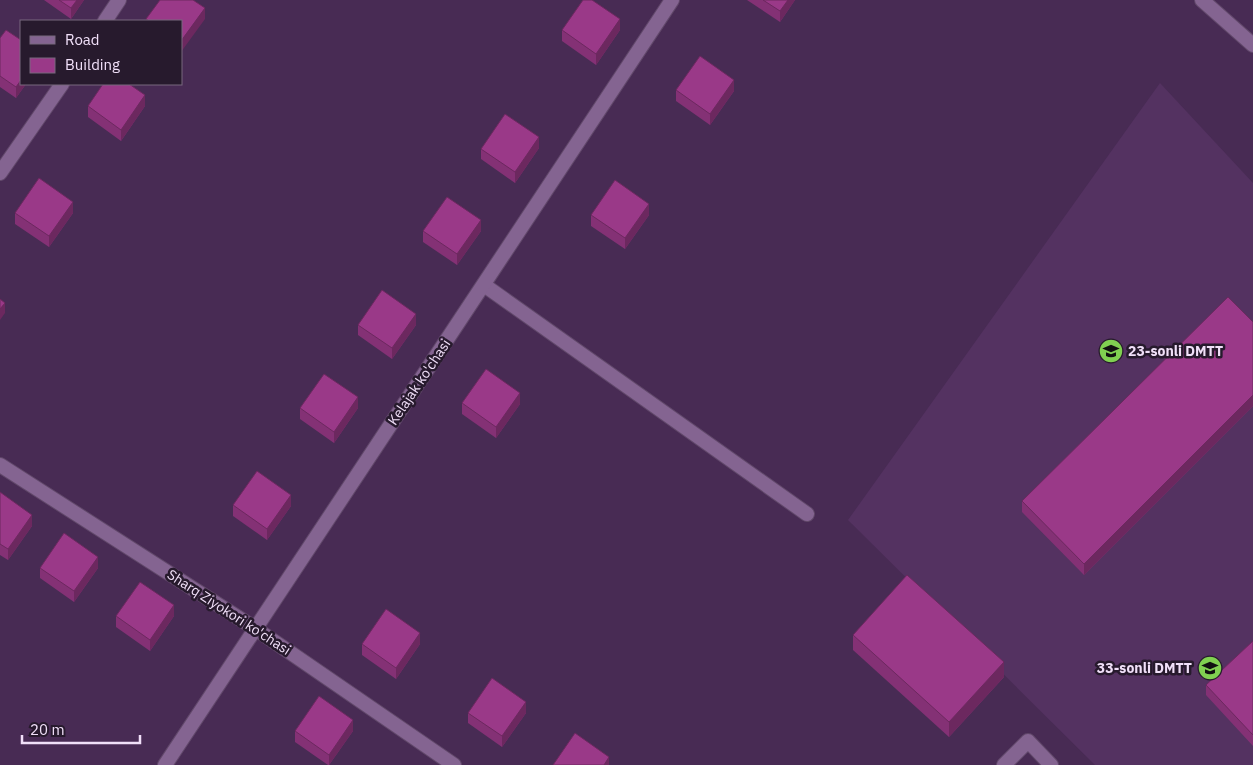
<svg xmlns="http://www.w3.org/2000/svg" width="1253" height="765" viewBox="0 0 1253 765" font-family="'IBM Plex Sans',sans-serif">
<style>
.built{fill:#543261}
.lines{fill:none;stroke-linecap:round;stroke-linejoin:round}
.service-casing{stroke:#61486a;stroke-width:16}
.minor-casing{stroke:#61486a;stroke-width:16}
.service{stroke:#846491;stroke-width:14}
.minor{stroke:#846491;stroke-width:14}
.wall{fill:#843175}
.shaded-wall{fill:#6c285f}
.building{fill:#9a3988;stroke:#6c285f}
.labels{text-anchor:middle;stroke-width:5;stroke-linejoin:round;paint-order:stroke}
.poi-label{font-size:14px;font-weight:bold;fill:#f1e0f9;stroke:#271a2d;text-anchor:start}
.street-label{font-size:14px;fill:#f1e0f9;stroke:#271a2d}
</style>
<rect width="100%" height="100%" fill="#482b54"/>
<!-- built -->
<path class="built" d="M1160 83 1253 183V765H1095L848 520Z"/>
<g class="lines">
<!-- service casing -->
<g class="service-casing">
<path id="service" d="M1004 765 1028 741 1051 765"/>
</g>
<!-- minor casing -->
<g class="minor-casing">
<g id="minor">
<path d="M1202 0 1253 45"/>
<path d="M105 21 119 0"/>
<path d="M0 173 62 84"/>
<path d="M484 285 807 514"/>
<path d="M0 465 256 629 454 765"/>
<path d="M165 765 672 0"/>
</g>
</g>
<!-- service -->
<use href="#service" class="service"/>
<!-- minor -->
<use href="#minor" class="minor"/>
</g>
<!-- wall -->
<g class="wall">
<path d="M44 0H84L71 19Z"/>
<path d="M747 0H795L780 22Z"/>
<path d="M562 30H620L596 65 562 41Z"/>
<path d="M0 38 21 84H26L16 98 0 87Z"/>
<path d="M676 90 734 91 710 125 676 101Z"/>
<path d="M88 106H145L121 141 88 117Z"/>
<path d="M539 148 515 183 481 159V149Z"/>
<path d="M15 213H73L49 247 15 224Z"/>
<path d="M591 215H649L625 249 591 226Z"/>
<path d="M423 231H481L457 265 423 242Z"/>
<path d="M1253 322V406L1084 575 1022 512V501Z"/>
<path d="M358 325H416L392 359 358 335Z"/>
<path d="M462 403 520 404 496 438 462 414Z"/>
<path d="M300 408H358L334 443 300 419Z"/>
<path d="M0 492 32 526 8 560 0 555Z"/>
<path d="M233 505 291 506 267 540 233 516Z"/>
<path d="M40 568H98L74 602 40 578Z"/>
<path d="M116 616H174L150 651 116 627Z"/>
<path d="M853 635 1004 677 949 737 853 650Z"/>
<path d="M1253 641V746L1206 695V685Z"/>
<path d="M362 644H420L396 679 362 655Z"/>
<path d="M468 713H526L502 747 468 723Z"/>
<path d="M295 731H353L329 765H328L295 742Z"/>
</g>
<!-- shaded-wall -->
<g class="shaded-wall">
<path d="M77 0H84L71 19V8Z"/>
<path d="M788 0H795L780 22V11Z"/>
<path d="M205 8V19L181 52V41Z"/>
<path d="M620 19V30L596 65V54Z"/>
<path d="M21 80V84H26L16 98V87Z"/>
<path d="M734 80V91L710 125V114Z"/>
<path d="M145 95V106L121 141V130Z"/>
<path d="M539 137V148L515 183V172Z"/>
<path d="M73 202V213L49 247V236Z"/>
<path d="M649 204V215L625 249V238Z"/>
<path d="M481 220V231L457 265V254Z"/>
<path d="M5 303V313L0 320V309Z"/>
<path d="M416 314V325L392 359V348Z"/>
<path d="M520 393V404L496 438V427Z"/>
<path d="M1253 395V406L1084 575V564Z"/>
<path d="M358 397V408L334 443V432Z"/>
<path d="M291 495V506L267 540V529Z"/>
<path d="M32 515V526L8 560V549Z"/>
<path d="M98 557V568L74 602V591Z"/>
<path d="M174 605V616L150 651V640Z"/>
<path d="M420 633V644L396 679V668Z"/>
<path d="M1004 662V677L949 737V722Z"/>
<path d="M526 702V713L502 747V736Z"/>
<path d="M353 720V731L329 765V755Z"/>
<path d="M609 757V765H604Z"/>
</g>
<!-- building -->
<g class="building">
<path d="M59 0H77L71 8Z"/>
<path d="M160 0H193L205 8 181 41V21H149L146 19Z"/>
<path d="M583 0H592L620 19 596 54 562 30Z"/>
<path d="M763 0H788L780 11Z"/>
<path d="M6 30 21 40V80L16 87 0 76V38Z"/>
<path d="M700 56 734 80 710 114 676 90Z"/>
<path d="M103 84H129L145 95 121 130 88 106Z"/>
<path d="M505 114 539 137 515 172 481 149Z"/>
<path d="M39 178 73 202 49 236 15 213Z"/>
<path d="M615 180 649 204 625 238 591 215Z"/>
<path d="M447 197 481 220 457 254 423 231Z"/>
<path d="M382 290 416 314 392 348 358 325Z"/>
<path d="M1228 297 1253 322V395L1084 564 1022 501Z"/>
<path d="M0 299 5 303 0 309Z"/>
<path d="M486 369 520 393 496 427 462 403Z"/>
<path d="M324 374 358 397 334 432 300 408Z"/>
<path d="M257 471 291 495 267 529 233 505Z"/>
<path d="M0 492 32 515 8 549 0 544Z"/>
<path d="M64 533 98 557 74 591 40 568Z"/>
<path d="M907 575 1004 662 949 722 853 635Z"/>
<path d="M140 582 174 605 150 640 116 616Z"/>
<path d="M386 609 420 633 396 668 362 644Z"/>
<path d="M1253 641V735L1206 685Z"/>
<path d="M492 678 526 702 502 736 468 713Z"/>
<path d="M319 696 353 720 329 755 295 731Z"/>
<path d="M575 733 609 757 604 765H553Z"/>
</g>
<!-- icons -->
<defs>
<g id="school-disc" transform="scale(1.25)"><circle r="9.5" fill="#80d051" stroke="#271a2d"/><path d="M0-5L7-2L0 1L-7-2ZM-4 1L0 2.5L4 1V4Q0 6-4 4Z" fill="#111"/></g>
</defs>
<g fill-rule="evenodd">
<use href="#school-disc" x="1111" y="351"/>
<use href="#school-disc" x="1210" y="668"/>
</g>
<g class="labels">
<!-- poi labels -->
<g class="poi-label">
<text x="1128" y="356">23-sonli DMTT</text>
<text x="1192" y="673" text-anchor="end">33-sonli DMTT</text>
</g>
<!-- street labels -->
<g class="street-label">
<text transform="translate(419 382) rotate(-56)" y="5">Kelajak ko'chasi</text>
<text transform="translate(229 612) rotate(33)" y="5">Sharq Ziyokori ko'chasi</text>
</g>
</g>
<!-- legend -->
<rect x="20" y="20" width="162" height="65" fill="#271a2d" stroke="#78697f"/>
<rect x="30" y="36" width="25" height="8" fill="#846491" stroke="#78697f"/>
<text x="65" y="45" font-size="15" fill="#f1e0f9">Road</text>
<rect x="30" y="58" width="25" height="15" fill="#9a3988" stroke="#78697f"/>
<text x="65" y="70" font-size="15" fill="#f1e0f9">Building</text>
<!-- scale -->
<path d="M22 735v8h118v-8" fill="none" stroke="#f1e0f9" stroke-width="2.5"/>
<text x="30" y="735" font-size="15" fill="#f1e0f9" stroke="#271a2d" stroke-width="4" paint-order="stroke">20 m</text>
</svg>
